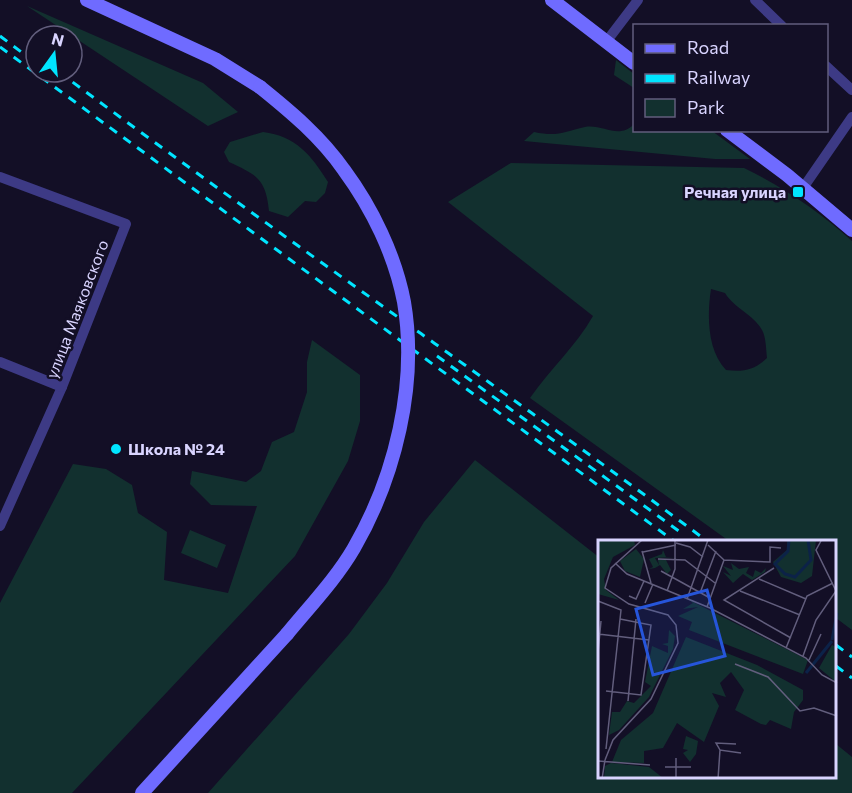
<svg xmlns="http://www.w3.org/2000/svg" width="852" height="793" viewBox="0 0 852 793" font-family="Commissioner,sans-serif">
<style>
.green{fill:#12302f;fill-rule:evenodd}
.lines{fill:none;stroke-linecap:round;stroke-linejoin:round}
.street{stroke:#3d3a85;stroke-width:10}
.secondary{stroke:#6f6bff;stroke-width:14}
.rail{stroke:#00e5ff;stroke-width:3;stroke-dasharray:9 8;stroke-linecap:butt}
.secondary-bridge{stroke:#6f6bff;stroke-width:14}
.poi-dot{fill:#00e5ff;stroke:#130f26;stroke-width:2}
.labels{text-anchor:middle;stroke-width:5;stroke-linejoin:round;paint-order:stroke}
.poi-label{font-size:16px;font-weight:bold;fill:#d9d4ff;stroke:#130f26;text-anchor:end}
.street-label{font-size:16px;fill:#d9d4ff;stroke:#130f26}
.inset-river{fill:none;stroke:#0c2248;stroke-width:3}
.inset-road{fill:none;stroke:#625e7d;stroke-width:1.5}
.view{fill:#2655da;fill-opacity:0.15;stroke:#2655da;stroke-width:3}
.inset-edge{fill:none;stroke:#d9d4ff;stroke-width:3}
</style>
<rect width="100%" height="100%" fill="#130f26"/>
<!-- green -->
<g class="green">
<path d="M27 6 203 83 238 112 208 126Z"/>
<path d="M616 60 634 74V88L614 75Z"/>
<path d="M634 124V130L712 131 750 159H715L524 141 534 132C557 137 564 132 585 127 603 124 619 140 634 124Z"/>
<path d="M263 132C296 136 311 155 328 182L325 193 316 202 305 201 288 217 269 211C266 179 257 175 229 162L224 152 230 142Z"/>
<path d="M511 163 744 168C783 187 820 212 852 241V630L836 618V541H729L530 398C550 369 576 346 593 316L448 202ZM711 289 725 293C735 309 753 314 762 330 766 337 766 349 767 358 754 370 744 372 726 370 707 350 707 315 711 289Z"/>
<path d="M312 340 360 375V421L348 461 295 556 72 793H0V603L73 464 106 469 132 485 138 513 167 532 164 580 228 593 257 506 211 505 190 484 192 471 246 482 261 471 272 442 294 432 307 392V362Z"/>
<path d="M475 460 600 558V776H836V744L852 757V793H208L349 634 387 583 424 522Z"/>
<path d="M190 530 226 545 217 568 181 553Z"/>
</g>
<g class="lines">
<!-- street -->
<g class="street">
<path d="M755 0 782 26"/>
<path d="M606 42 638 0"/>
<path d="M826 66 852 90"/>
<path d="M0 177 126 224 62 387 0 526"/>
<path d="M803 188 852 117"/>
<path d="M0 362 62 387"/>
</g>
<!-- secondary -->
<g class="secondary">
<path d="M87 0 215 59 260 87"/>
<path d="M552 0 634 63"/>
<path d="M727 130 787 175 852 230"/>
<path d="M142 793 287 634"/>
</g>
<!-- rail -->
<g class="rail">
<path d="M0 36 36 63"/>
<path d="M0 47 674 541"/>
<path d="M59 72C273 231 493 382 707 541"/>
<path d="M437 356 683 534"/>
<path d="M836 645 852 657"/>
<path d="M836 666 852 678"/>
</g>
<!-- secondary-bridge -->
<path class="secondary-bridge" d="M260 87C291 112 321 137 344 170 372 208 395 255 404 302 418 384 395 477 354 548 336 579 310 606 287 634"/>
</g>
<!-- markers -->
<g class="poi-dot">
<rect x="792" y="186" width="12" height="12" rx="3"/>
<circle cx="116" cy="449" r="6"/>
</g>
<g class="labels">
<!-- poi labels -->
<g class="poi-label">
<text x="786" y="198">Речная улица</text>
<text x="128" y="455" text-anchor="start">Школа № 24</text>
</g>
<!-- street labels -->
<g class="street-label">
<text transform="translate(77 309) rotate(-69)" y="6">улица Маяковского</text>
</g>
</g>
<!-- overview -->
<g transform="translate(598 540)">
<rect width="238" height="238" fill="#130f26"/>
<path d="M0 0H36L37 5 15 17 6 39 8 50 21 60 0 54ZM177 0H218L214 36 203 43 183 37 175 22 190 9 189 1ZM38 9 46 19 42 37 27 31 22 21ZM65 10 68 17H77L57 18 61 25 60 20H68L73 30 69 34 62 25 57 28 51 29 55 27 51 19 64 14ZM133 23 141 29 151 27 148 33 155 37 157 30 163 33 168 28 167 32 154 40 145 34 135 43 125 32 133 36 125 26 135 30ZM91 60 210 120 205 134 91 90 94 82 80 76 100 67 85 69 95 63ZM71 90 77 96 75 109 51 157 21 190 11 195 14 172H22L29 161 36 163 53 146 47 142 54 106 70 113V106L64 104 70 103ZM88 97 159 125 205 150V160L196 172 193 189 172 180 168 185 163 184 137 170 146 150 133 132 122 143 128 157 114 153 121 166 106 202 79 183 65 208 46 211V223L14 222 23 200 55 173ZM234 105 238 107V142L221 128ZM88 196 100 201 98 214 92 222 85 213 90 210 85 209ZM13 223 51 227 65 238 6 239 7 226Z" fill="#12302f"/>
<path class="inset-river" d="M191 0 190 11 177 24 187 34 197 37 213 20 210 0M234 100 239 73M208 133 234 101"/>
<path class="inset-road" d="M78 3 92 7 105 17M110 5 126 20M44 11 53 43M45 12 78 5M60 19 87 20 117 43M17 23 29 34 112 68 208 118 224 135 239 143M176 28 126 60 193 98M63 31 112 58M161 39 208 59M69 51 77 29V0M142 51 202 75M102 53 118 11M31 56 38 59 46 41M89 59 110 0M0 61 23 70 8 209M47 63 55 44M109 67 126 20 172 22V7L183 8M0 94 51 100M188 108 209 56 235 43M0 113 3 81M205 116 218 80 238 51 218 10 223 1M211 120 223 94M137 124 170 137 202 171 216 168 239 176M8 151 43 155 53 85 22 79M30 161 38 79M122 210 118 203 138 204M7 220 15 200 53 159 80 103 78 85 70 75 31 64 7 48 13 28 44 0M0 221 52 225M67 227H93M4 239 7 220M78 239V218M120 239 122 210 143 213"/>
<path class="view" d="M109 50 127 116 55 135 38 69Z"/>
<rect width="238" height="238" class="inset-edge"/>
</g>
<!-- legend -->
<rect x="633" y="24" width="195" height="108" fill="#130f26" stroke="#625e7d" stroke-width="1.5"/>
<rect x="645" y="44" width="30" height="9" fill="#6f6bff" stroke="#625e7d" stroke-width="1.5"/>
<text x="687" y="54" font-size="18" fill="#d9d4ff">Road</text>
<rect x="645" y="74" width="30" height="9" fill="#00e5ff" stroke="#625e7d" stroke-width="1.5"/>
<text x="687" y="84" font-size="18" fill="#d9d4ff">Railway</text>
<rect x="645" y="99" width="30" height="18" fill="#12302f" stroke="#625e7d" stroke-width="1.5"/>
<text x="687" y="114" font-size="18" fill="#d9d4ff">Park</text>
<!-- north arrow -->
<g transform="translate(54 54) rotate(15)"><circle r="28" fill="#130f26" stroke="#625e7d" stroke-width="1.5"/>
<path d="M0-4.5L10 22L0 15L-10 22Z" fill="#00e5ff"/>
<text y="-9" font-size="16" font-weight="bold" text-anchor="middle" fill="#d9d4ff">N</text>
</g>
</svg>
